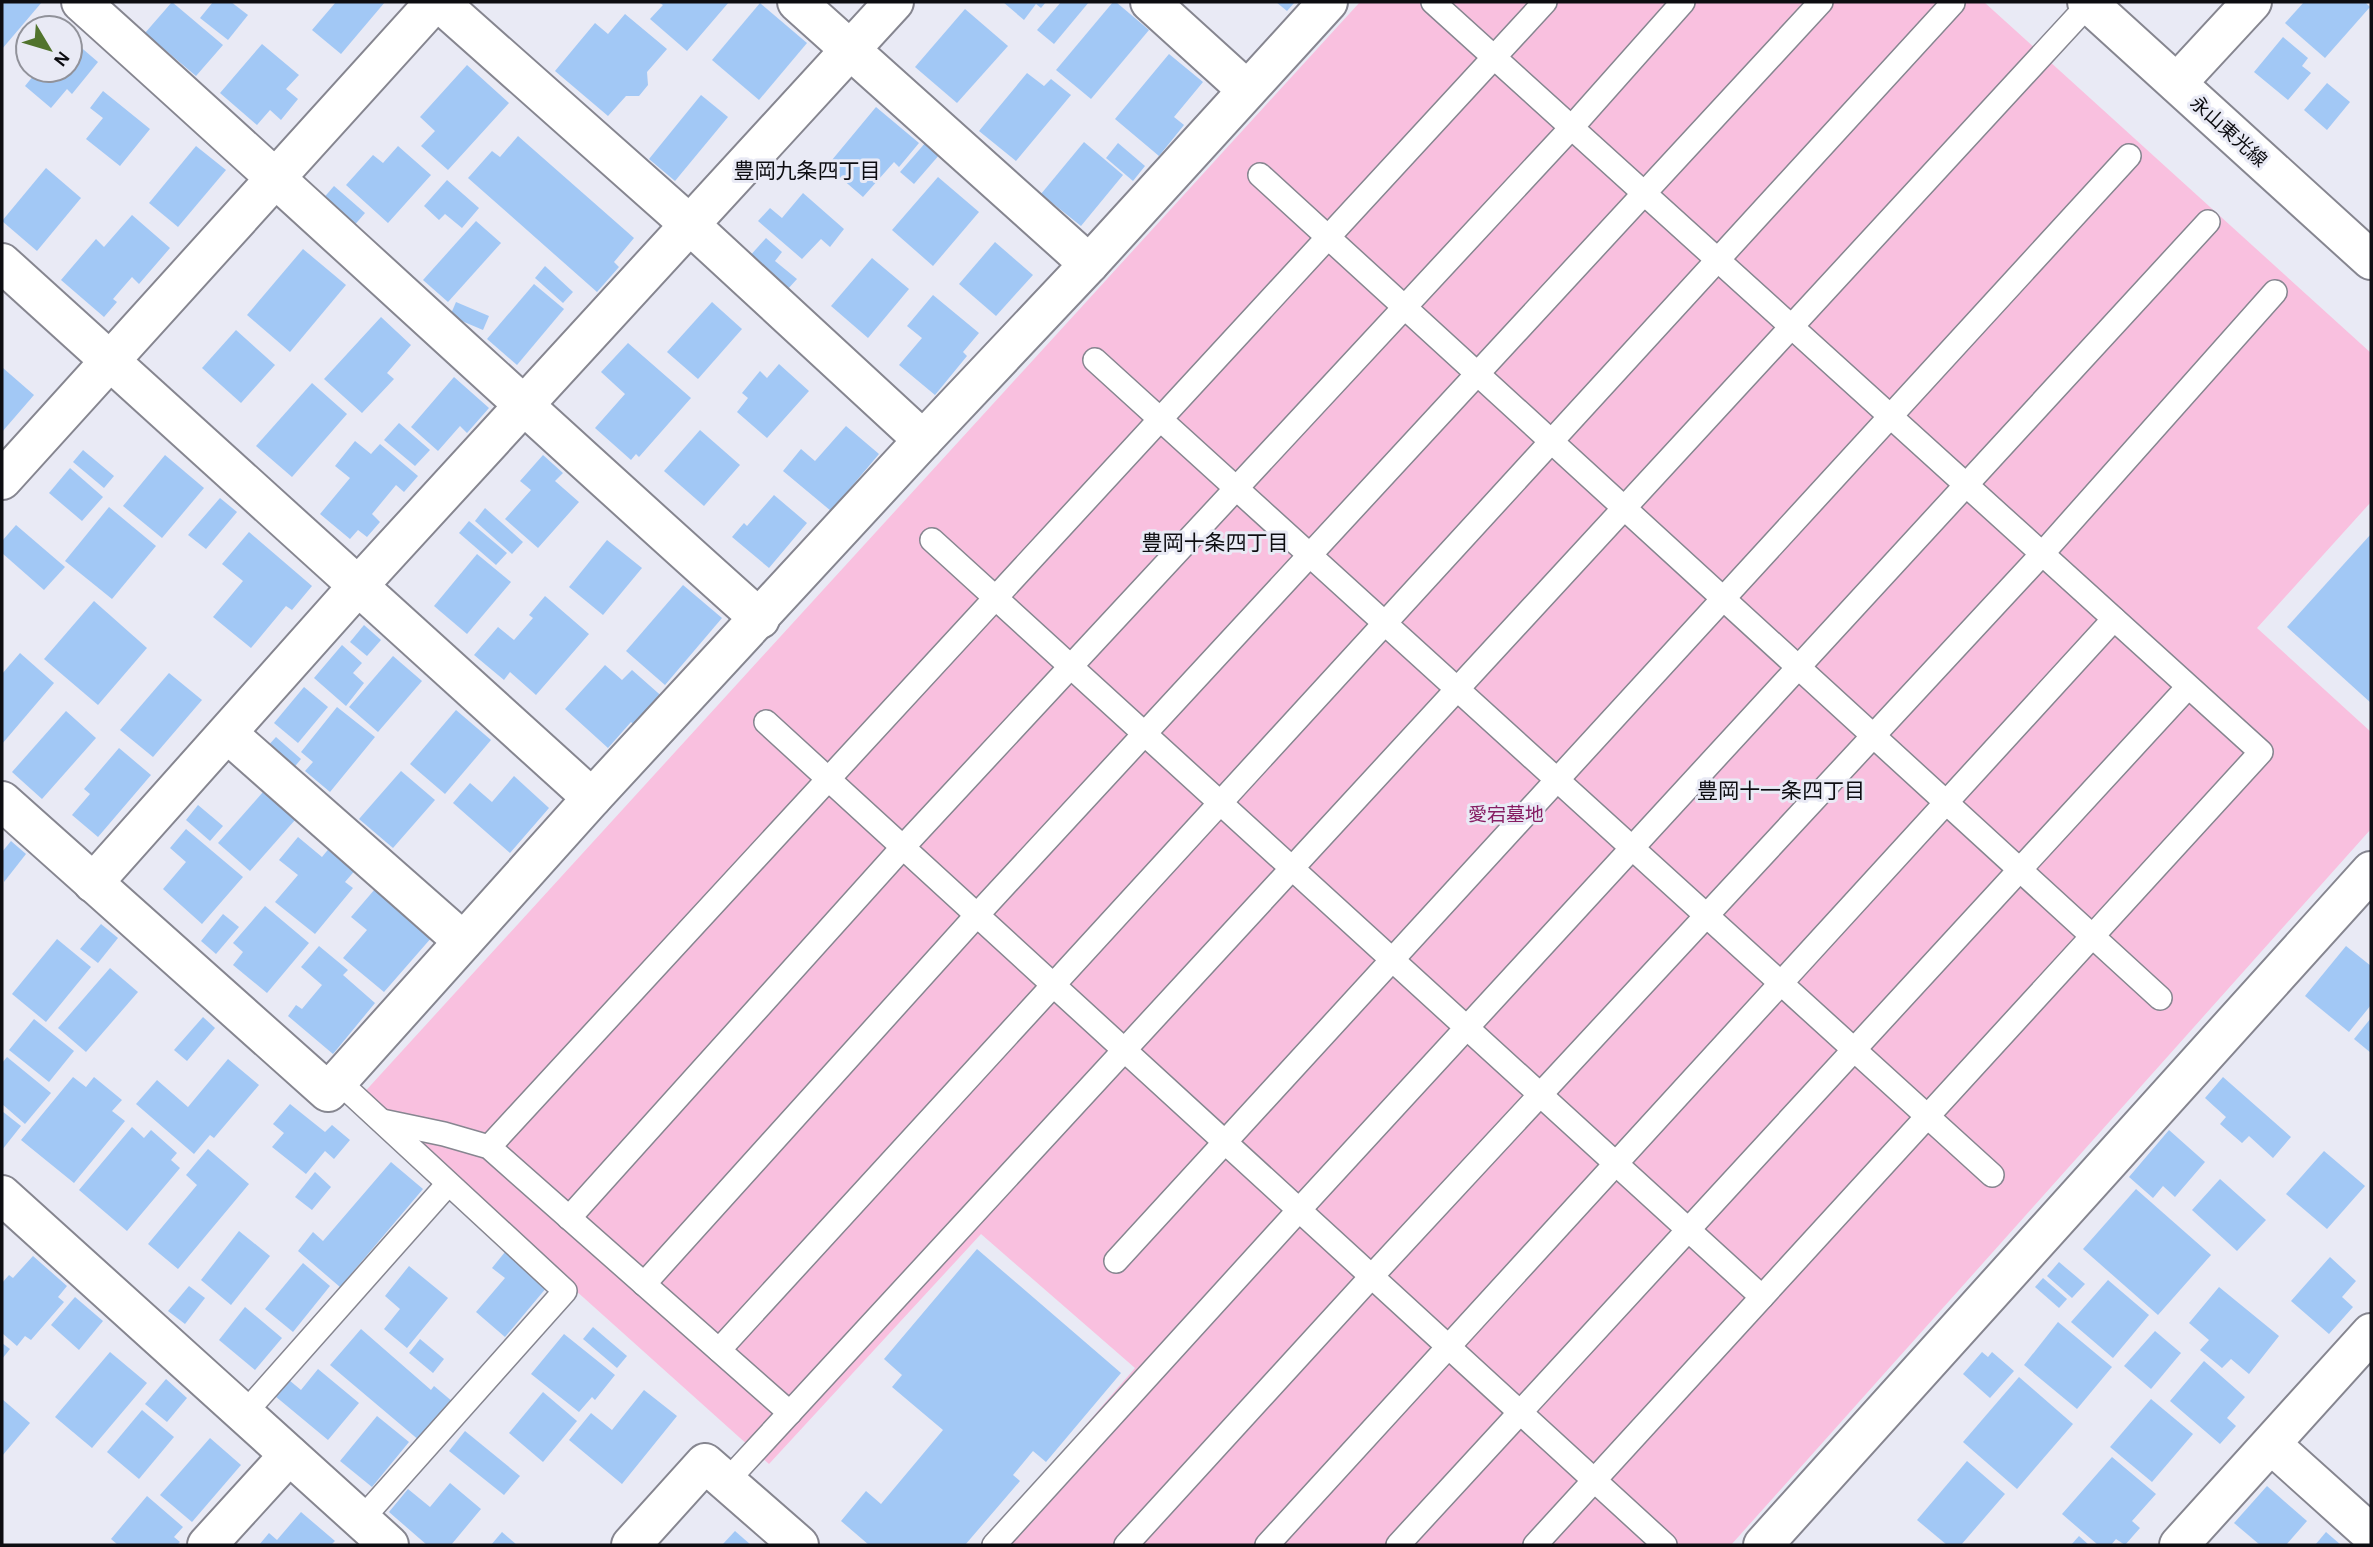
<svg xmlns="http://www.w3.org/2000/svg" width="2373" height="1547" viewBox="0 0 2373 1547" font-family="'Alegreya Sans','Noto Sans JP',sans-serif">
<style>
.green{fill:#f9c0df}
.building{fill:#a2c8f5}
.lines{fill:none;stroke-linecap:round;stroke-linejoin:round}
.service-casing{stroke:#868690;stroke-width:26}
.minor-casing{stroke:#868690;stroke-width:42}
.tertiary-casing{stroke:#868690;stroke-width:42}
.service{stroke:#fff;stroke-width:23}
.minor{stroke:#fff;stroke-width:38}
.tertiary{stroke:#fff;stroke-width:38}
.labels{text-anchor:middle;stroke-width:6;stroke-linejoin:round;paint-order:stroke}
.street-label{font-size:19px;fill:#0d0d11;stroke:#e9eaf5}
.park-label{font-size:19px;fill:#861d63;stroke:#e9eaf5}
.neighbourhood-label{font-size:21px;fill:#0d0d11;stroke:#e9eaf5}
</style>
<rect width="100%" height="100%" fill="#e9eaf5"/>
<!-- green -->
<path class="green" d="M1360 2H1984L2371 353V502L2257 628 2371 732V829L1731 1545H982L1135 1368 981 1234 769 1464 360 1097Z"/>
<!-- building -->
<g class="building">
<path d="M2 2H42L2 49Z"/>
<path d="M172 2 223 45 196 76 145 33Z"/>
<path d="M213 2H231L248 15 228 40 200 18Z"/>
<path d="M336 2H385L341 54 312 30Z"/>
<path d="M658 2H729L687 51 650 19 663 5Z"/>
<path d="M1003 2H1046L1041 8 1036 4 1024 20Z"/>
<path d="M1061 2H1089L1054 44 1037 30Z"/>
<path d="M1113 2H1116L1149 30 1091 99 1056 70Z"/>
<path d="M1276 2H1295L1287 11Z"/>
<path d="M2304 2H2365L2370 7 2325 58 2285 23Z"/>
<path d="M760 3 807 43 759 100 712 60Z"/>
<path d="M965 9 1008 46 957 103 915 67Z"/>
<path d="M625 14 667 49 647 72 648 85 639 96H626L608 116 555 71 595 23 608 34Z"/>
<path d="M2283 37 2308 58 2302 66 2311 73 2288 100 2254 72Z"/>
<path d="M70 38 98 62 72 94 67 89 51 108 25 86 38 70H70Z"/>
<path d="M262 44 299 75 286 89 298 99 281 120 270 110 257 125 220 93Z"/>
<path d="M1169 54 1203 82 1174 117 1184 125 1159 156 1115 119Z"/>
<path d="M467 65 509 103 448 170 421 146 435 131 420 117Z"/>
<path d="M1027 73 1044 86 1051 79 1071 95 1016 161 979 131Z"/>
<path d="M2327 83 2350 102 2327 130 2304 110Z"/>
<path d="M103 91 150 129 120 166 86 139 103 118 90 108Z"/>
<path d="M701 95 728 117 675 181 649 159Z"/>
<path d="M876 107 919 143 899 167 894 162 863 197 827 166Z"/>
<path d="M518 136 634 238 614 262 619 267 597 292 468 178 492 151 500 157Z"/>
<path d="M926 142 940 154 914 184 900 172Z"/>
<path d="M1084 142 1123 175 1081 226 1041 194Z"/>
<path d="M1118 143 1145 166 1133 181 1106 158Z"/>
<path d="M196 146 226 170 178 227 149 203Z"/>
<path d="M398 146 431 175 388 223 346 185 373 155 383 163Z"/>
<path d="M46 168 81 198 37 251 2 221Z"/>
<path d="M938 177 979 212 933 266 892 230Z"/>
<path d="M447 180 479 208 462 228 445 214 439 220 424 206Z"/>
<path d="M334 186 365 213 352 228 321 201Z"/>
<path d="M803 193 844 229 830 247 821 239 802 259 758 221 770 208 782 218Z"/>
<path d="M132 215 170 248 139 284 132 277 113 299 117 302 104 317 61 280 96 239 104 247Z"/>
<path d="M476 221 501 243 448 302 423 280Z"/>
<path d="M766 238 782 252 775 261 797 279 787 290 748 258Z"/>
<path d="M995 242 1033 275 996 316 959 284Z"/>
<path d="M303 249 346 285 290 352 247 315Z"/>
<path d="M872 258 909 289 868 338 831 306Z"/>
<path d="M545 266 573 292 563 303 535 278Z"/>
<path d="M534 284 564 309 517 365 487 339Z"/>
<path d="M933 295 979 333 963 352 967 356 935 395 899 365 922 338 907 326Z"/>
<path d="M456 302 489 316 483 330 450 316Z"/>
<path d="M712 302 742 329 698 379 667 352Z"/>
<path d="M381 317 411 345 387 373 394 379 362 413 324 379Z"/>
<path d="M236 330 275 365 241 403 202 368Z"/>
<path d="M628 343 691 398 639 457 636 454 631 460 595 428 625 394 601 372Z"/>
<path d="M779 364 809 391 767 438 737 412 748 398 742 393 760 371 767 378Z"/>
<path d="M3 368 34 395 2 432V369Z"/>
<path d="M454 377 489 408 467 433 460 426 438 451 411 427Z"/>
<path d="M312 383 347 414 292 477 256 446Z"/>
<path d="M399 423 430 450 415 466 384 440Z"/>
<path d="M846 426 879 454 831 511 783 471 801 449 815 461Z"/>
<path d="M700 430 740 465 704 506 664 471Z"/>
<path d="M355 441 371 454 380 444 418 476 404 492 396 485 372 514 380 522 367 537 358 530 350 539 320 514 350 478 335 466Z"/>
<path d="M83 450 114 476 104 488 73 462Z"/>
<path d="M165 455 204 488 162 538 123 506Z"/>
<path d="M543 455 563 473 555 481 579 502 538 548 505 519 531 490 520 481Z"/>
<path d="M70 468 103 497 82 521 49 493Z"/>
<path d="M774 495 807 523 769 568 732 537 744 523 747 526Z"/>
<path d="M220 498 237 512 206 549 188 535Z"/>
<path d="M109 507 156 546 112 599 65 561Z"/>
<path d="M485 508 523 542 512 554 475 521Z"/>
<path d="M469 521 507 553 496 565 459 533Z"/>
<path d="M16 525 65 567 44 590 2 553V541Z"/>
<path d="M249 532 312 586 292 610 286 606 251 648 213 617 243 581 222 564Z"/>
<path d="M2371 534V703L2287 627Z"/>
<path d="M607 540 642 568 603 615 569 587Z"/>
<path d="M477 554 511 582 467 634 434 606Z"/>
<path d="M683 585 722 618 665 685 626 651Z"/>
<path d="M545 596 589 634 536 695 510 672 504 680 474 655 498 627 514 640 533 618 529 615Z"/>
<path d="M94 601 147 648 98 705 44 659Z"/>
<path d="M364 625 381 640 367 656 350 642Z"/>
<path d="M342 645 362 663 353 673 364 683 346 706 314 678Z"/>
<path d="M20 653 54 683 2 744V674Z"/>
<path d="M393 656 422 681 378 732 349 707Z"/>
<path d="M605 665 622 680 632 670 666 700 639 729 631 722 608 748 565 709Z"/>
<path d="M169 673 202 700 153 757 120 730Z"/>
<path d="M304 687 328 707 298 743 274 723Z"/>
<path d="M337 707 375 737 330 792 305 771 313 762 301 752Z"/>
<path d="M456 710 491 740 445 794 410 764Z"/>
<path d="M66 711 96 738 42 799 12 772Z"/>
<path d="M276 737 301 759 292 770 266 748Z"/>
<path d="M119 748 151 775 98 837 72 815 90 794 84 789Z"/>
<path d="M401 771 435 800 393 848 359 819Z"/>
<path d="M514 776 549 808 510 853 453 803 470 783 492 802Z"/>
<path d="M263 792 295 820 250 871 218 843Z"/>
<path d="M198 805 223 826 210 841 186 820Z"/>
<path d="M186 829 243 877 202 924 163 889 186 862 170 848Z"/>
<path d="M298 837 322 857 331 846 357 868 345 882 353 888 315 934 275 902 298 875 279 860Z"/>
<path d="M11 841 26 854 4 882 2 852Z"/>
<path d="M375 889 432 937 384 992 343 958 367 930 351 917Z"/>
<path d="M265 906 309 943 267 993 233 965 243 952 233 943Z"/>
<path d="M223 914 239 927 216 954 201 941Z"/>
<path d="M101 924 118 938 98 963 80 949Z"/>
<path d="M57 939 91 967 46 1022 12 994Z"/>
<path d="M319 946 348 970 343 975 375 1003 333 1054 288 1016 296 1005 302 1009 322 985 301 967Z"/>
<path d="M2346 946 2371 966V1005L2349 1032 2305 996Z"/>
<path d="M110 968 138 992 86 1052 58 1028Z"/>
<path d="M203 1017 215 1028 187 1061 174 1050Z"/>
<path d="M2371 1018V1053L2354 1039Z"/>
<path d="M34 1019 74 1051 49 1082 9 1050Z"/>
<path d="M7 1057 51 1093 25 1124 2 1104V1063Z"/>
<path d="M228 1059 259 1085 214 1138 210 1135 194 1154 136 1104 157 1080 188 1107Z"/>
<path d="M73 1077 86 1087 94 1077 122 1100 112 1111 125 1121 74 1183 21 1140Z"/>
<path d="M2223 1077 2291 1137 2273 1158 2249 1136 2242 1143 2220 1124 2226 1117 2205 1098Z"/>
<path d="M290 1104 325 1132 332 1125 350 1140 334 1159 325 1151 306 1174 272 1147 284 1133 273 1124Z"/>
<path d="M2 1111 21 1126 2 1150Z"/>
<path d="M132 1127 144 1138 151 1130 177 1153 171 1160 180 1168 127 1231 79 1190Z"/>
<path d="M2169 1130 2205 1162 2175 1197 2163 1186 2153 1198 2129 1177Z"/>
<path d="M208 1149 249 1184 178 1269 148 1244 197 1185 186 1175Z"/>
<path d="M2324 1151 2365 1186 2327 1229 2286 1194Z"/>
<path d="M391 1162 423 1189 340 1287 298 1251 313 1232 323 1241Z"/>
<path d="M315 1172 331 1187 312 1210 295 1197Z"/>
<path d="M2220 1179 2266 1220 2237 1251 2192 1210Z"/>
<path d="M2136 1189 2211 1255 2158 1315 2083 1249Z"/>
<path d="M239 1231 270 1256 231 1305 201 1280Z"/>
<path d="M977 1249 1121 1373 1046 1462 1033 1451 1013 1475 1020 1481 965 1545H869L841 1521 866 1491 881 1504 943 1430 892 1387 902 1375 884 1359Z"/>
<path d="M505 1252 547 1287 505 1337 476 1312 505 1278 492 1268Z"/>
<path d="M33 1256 67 1286 58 1297 64 1302 31 1340 25 1336 17 1346 2 1333V1283L9 1275 13 1278Z"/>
<path d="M2330 1257 2356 1281 2342 1297 2353 1307 2329 1334 2291 1301Z"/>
<path d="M2059 1262 2085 1284 2072 1298 2047 1276Z"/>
<path d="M303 1263 330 1286 293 1332 265 1309Z"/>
<path d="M409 1266 448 1298 407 1348 384 1329 400 1309 385 1296Z"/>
<path d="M2043 1278 2067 1299 2059 1308 2035 1287Z"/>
<path d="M2108 1280 2149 1315 2113 1358 2071 1322Z"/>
<path d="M189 1286 205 1298 185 1324 168 1311Z"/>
<path d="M2219 1287 2279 1336 2249 1374 2231 1359 2222 1368 2200 1350 2209 1340 2189 1323Z"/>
<path d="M75 1297 103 1321 79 1350 51 1325Z"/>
<path d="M245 1307 282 1338 255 1370 219 1340Z"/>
<path d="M2058 1322 2112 1367 2077 1409 2024 1365Z"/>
<path d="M593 1327 627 1356 617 1368 583 1339Z"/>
<path d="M361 1329 431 1390 434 1386 453 1402 420 1441 330 1365Z"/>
<path d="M2155 1331 2181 1353 2151 1389 2124 1366Z"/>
<path d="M564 1334 615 1375 595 1400 592 1397 579 1412 531 1374Z"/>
<path d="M420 1339 444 1359 433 1373 409 1353Z"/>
<path d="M2 1343 10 1349 2 1359Z"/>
<path d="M110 1352 147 1383 92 1448 55 1417Z"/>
<path d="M1982 1352 1988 1357 1992 1352 2014 1371 1990 1398 1963 1374Z"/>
<path d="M2204 1361 2245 1397 2227 1418 2236 1426 2220 1444 2170 1401Z"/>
<path d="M318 1369 359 1403 328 1440 275 1396 289 1380 301 1390Z"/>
<path d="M2019 1377 2073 1424 2017 1489 1963 1442Z"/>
<path d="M166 1379 187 1398 167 1422 145 1404Z"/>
<path d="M644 1390 677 1416 622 1484 569 1440 591 1413 612 1430Z"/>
<path d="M543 1392 577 1421 543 1462 509 1433Z"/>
<path d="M2 1399 30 1423 2 1456Z"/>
<path d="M2151 1399 2193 1434 2152 1482 2110 1447Z"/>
<path d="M142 1410 174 1437 139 1479 107 1452Z"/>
<path d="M377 1416 409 1442 372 1487 340 1461Z"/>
<path d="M465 1431 520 1476 504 1495 449 1451Z"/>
<path d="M210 1438 241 1465 192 1522 160 1495Z"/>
<path d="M2112 1457 2156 1494 2132 1521 2140 1528 2125 1545 2116 1539 2111 1545H2098L2062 1514Z"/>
<path d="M1967 1461 2005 1494 1961 1545H1947L1917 1520Z"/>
<path d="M450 1483 481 1509 451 1545H427L389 1512 408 1489 430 1507Z"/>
<path d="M2267 1486 2307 1521 2286 1545H2260L2234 1523Z"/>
<path d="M147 1496 183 1527 174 1537 180 1542 177 1545H118L111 1539Z"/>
<path d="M301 1512 335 1541 331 1545H259L269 1533 277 1540Z"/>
<path d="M735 1531 751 1545H722Z"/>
<path d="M502 1532 517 1545H491Z"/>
<path d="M2326 1532 2341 1545H2315Z"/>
<path d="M2079 1536 2089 1545H2071Z"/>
</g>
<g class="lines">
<!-- service casing -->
<g class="service-casing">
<g id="service">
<path d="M1433 2 2261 752 1535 1545"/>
<path d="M1260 175 2160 998"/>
<path d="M1095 360 1992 1175"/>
<path d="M932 540 1762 1297"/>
<path d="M766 722 1665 1545"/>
<path d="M338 1081 565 1291 361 1520"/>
<path d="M382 1121 444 1134 489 1147 790 1413"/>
<path d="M489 1147 1545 2"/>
<path d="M569 1218 903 847 1572 127 1683 2"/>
<path d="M1116 1261 2129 156"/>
<path d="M644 1284 977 915 1821 2"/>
<path d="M719 1350 1953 3"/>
<path d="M244 1414 448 1184"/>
<path d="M727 1481 2089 4"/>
<path d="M994 1545 1299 1210 2208 222"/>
<path d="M1126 1545 1371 1277 2042 554 2275 292"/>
<path d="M1267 1545 2114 619"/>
<path d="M1398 1545 2188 687"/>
</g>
</g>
<!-- minor casing -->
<g class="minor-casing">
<g id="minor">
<path d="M81 2C308 206 532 415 760 619"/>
<path d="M439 2 689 224 923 440"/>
<path d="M797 2 1089 264"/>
<path d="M1150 2 1247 90"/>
<path d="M2177 83 2252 2"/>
<path d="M2 263 592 798"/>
<path d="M2 480 435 2"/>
<path d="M228 734 463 941"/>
<path d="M2 801 328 1092 592 798 923 440 1089 264 1328 2"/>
<path d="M93 883 357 587 894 2"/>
<path d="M2 1195 389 1545"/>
<path d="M2272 1445 2371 1534"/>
<path d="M207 1545 289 1455"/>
<path d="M631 1545 705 1463 799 1545"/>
<path d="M1763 1545 2371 871"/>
<path d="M2179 1545 2371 1333"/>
</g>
</g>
<!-- tertiary casing -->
<g class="tertiary-casing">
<path id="tertiary" d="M2087 2 2371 260"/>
</g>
<!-- service -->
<use href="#service" class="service"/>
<!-- minor -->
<use href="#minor" class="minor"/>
<!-- tertiary -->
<use href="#tertiary" class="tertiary"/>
</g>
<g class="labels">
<!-- street labels -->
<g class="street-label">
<text transform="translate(2229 131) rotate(42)" y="7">永山東光線</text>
</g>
<!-- park labels -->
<g class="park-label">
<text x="1506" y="821">愛宕墓地</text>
</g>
<!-- neighbourhood labels -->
<g class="neighbourhood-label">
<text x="807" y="178">豊岡九条四丁目</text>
<text x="1215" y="550">豊岡十条四丁目</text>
<text x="1781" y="798">豊岡十一条四丁目</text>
</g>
</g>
<!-- border -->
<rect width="2373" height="1547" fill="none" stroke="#0d0d11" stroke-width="7"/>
<!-- north arrow -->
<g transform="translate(49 49) rotate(128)"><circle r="33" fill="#e9eaf5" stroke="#91929a" stroke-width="2"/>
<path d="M0-5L12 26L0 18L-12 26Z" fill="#51742d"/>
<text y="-10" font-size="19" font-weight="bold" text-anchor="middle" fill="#0d0d11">N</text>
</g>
</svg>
